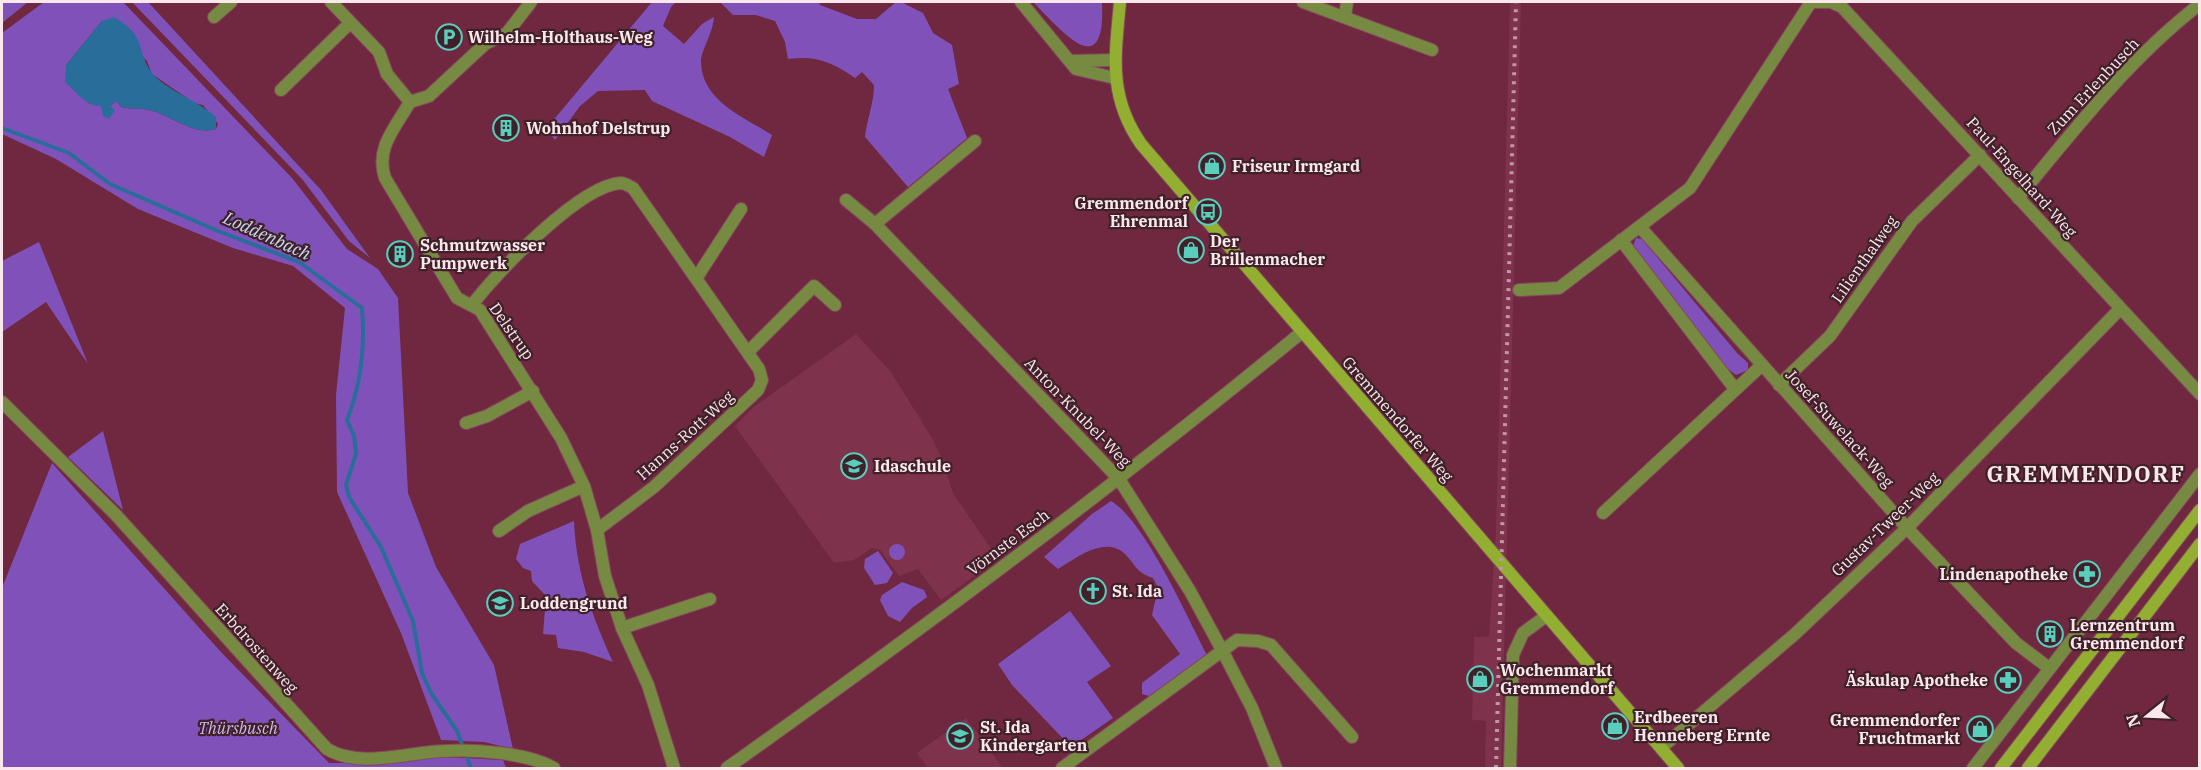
<svg xmlns="http://www.w3.org/2000/svg" width="2201" height="770" viewBox="0 0 2201 770" font-family="'IBM Plex Serif',serif">
<style>
.built{fill:#7e324c}
.green{fill:#8052b9;fill-rule:evenodd}
.water{fill:#296d9a}
.lines{fill:none;stroke-linecap:round;stroke-linejoin:round}
.stream{stroke:#296d9a;stroke-width:4}
.street-casing{stroke:#85475c;stroke-width:14}
.secondary-casing{stroke:#85475c;stroke-width:14}
.street{stroke:#768a42;stroke-width:12}
.secondary{stroke:#92af31;stroke-width:12}
.rail{stroke:#c098a4;stroke-width:4;stroke-dasharray:3 6;stroke-linecap:butt}
.labels{text-anchor:middle;stroke-width:4.5;stroke-linejoin:round;paint-order:stroke}
.poi-label{font-size:16px;font-weight:bold;fill:#fae8ec;stroke:#402029;text-anchor:start}
.street-label{font-size:16px;fill:#fae8ec;stroke:#402029}
.park-label{font-size:16px;font-style:italic;fill:#ccb8ee;stroke:#402029}
.water-label{font-size:18px;font-style:italic;fill:#c3dcf0;stroke:#402029}
.district-label{font-size:22px;font-weight:bold;letter-spacing:1.5px;fill:#fae8ec;stroke:#402029}
</style>
<rect width="100%" height="100%" fill="#6f2840"/>
<!-- built -->
<g class="built">
<path d="M1510 2H1521L1501 768H1485L1486 721 1472 720 1474 637H1489L1496 530Z"/>
<path d="M856 334 891 372 932 438 942 458 953 493 998 559 941 600 918 569 899 576 880 550 872 548 854 560 834 563 735 426 755 406Z"/>
<path d="M966 718 1003 768H928L917 753Z"/>
</g>
<!-- green -->
<g class="green">
<path d="M2 2H28L2 23Z"/>
<path d="M44 2H123L292 178 347 249 378 269 398 298 408 493 436 567 494 665 513 749 484 742 441 740 401 633 337 492 336 395 345 308 293 266 233 248 138 209 56 159 2 134V33ZM102 21 147 61 152 74 194 103 203 105 218 124 216 129C193 136 171 115 149 110 140 107 131 110 121 107L117 101 103 111 101 106 88 103 66 65Z"/>
<path d="M132 2H148L321 190 370 258 349 241 302 179Z"/>
<path d="M652 2H676L671 7 663 26 684 44 702 24 714 17C713 33 701 51 701 61 701 101 744 117 772 135L764 157 730 137 652 101 645 90 598 91 580 106 555 140 546 129Z"/>
<path d="M720 2H819L820 5 857 19H876L896 2H901L923 13 933 33 952 45 959 84 948 89 967 138 908 187 865 137C867 119 874 103 874 85L862 72 855 78C833 62 815 55 788 59L785 42 775 21 756 15H733Z"/>
<path d="M1033 2H1102C1106 86 1061 30 1033 2Z"/>
<path d="M1636 238 1642 239 1737 353 1748 363V370L1736 375 1728 369 1633 246Z"/>
<path d="M39 242 88 364 46 302 2 332V261Z"/>
<path d="M103 431 123 510 68 457Z"/>
<path d="M52 463 220 651 329 763H396L441 757 503 760 506 768H2V588Z"/>
<path d="M1111 501C1145 521 1187 617 1207 655L1149 696 1142 694V683L1180 654 1152 615 1158 588 1153 578C1136 572 1137 567 1126 555 1106 534 1076 558 1058 569L1044 557 1092 514Z"/>
<path d="M574 521C576 572 592 616 613 662L584 652 558 648 556 635 543 634 546 596 532 581 531 571 523 568 516 559 520 544Z"/>
<circle cx="897" cy="552" r="8"/>
<path d="M878 551 893 573 887 583 875 585 864 568 865 559Z"/>
<path d="M902 582 924 590 927 597 912 608 900 622 888 616 880 600 882 595Z"/>
<path d="M1070 611 1111 666 1087 682 1113 718 1071 747 1012 685 998 664Z"/>
</g>
<!-- water -->
<path class="water" d="M114 17C149 38 134 48 152 73 164 89 200 102 216 117V129C193 136 171 115 149 110 140 107 131 110 121 107L117 101 110 106 115 110 109 119 103 116 101 106C88 108 74 90 65 82L66 65 102 21Z"/>
<g class="lines">
<!-- stream -->
<path class="stream" d="M2 128 69 153 110 184 218 231 299 262 362 308C365 345 361 385 347 420L354 436 356 454 346 485 349 497 381 547 413 621 422 673 431 693 457 731 471 768"/>
<!-- street casing -->
<g class="street-casing">
<g id="street">
<path d="M331 2 379 52 387 74 410 102C395 128 375 148 385 178L457 298 480 310 561 438 584 486 597 530 605 576 622 628 648 685 674 768"/>
<path d="M1021 2 1076 69 1115 78"/>
<path d="M1303 2 1432 50"/>
<path d="M1811 2H1831L1842 7 2200 394"/>
<path d="M214 17 231 2"/>
<path d="M1345 17 1347 2"/>
<path d="M1072 61 1115 60"/>
<path d="M281 90 350 23"/>
<path d="M410 102 429 96 485 44 507 33 531 2"/>
<path d="M2018 198C2074 130 2130 58 2200 4"/>
<path d="M846 200 875 224 1119 479 1190 591 1222 650 1252 708 1276 768"/>
<path d="M875 224 975 141"/>
<path d="M1640 227 1907 528 2016 643 2049 668"/>
<path d="M1621 240 1735 389"/>
<path d="M697 277 741 209"/>
<path d="M1519 290 1559 288 1690 188 1811 2"/>
<path d="M472 305C496 273 580 185 621 183 625 183 629 186 633 188L759 369 762 380 758 390 654 487 597 530"/>
<path d="M749 351 814 286 835 305"/>
<path d="M1779 385 1830 336 1912 221 1980 155"/>
<path d="M2 402 116 515 327 749C361 769 407 752 445 751 476 749 527 753 554 768"/>
<path d="M466 423 487 416 533 391"/>
<path d="M1603 513 1762 365"/>
<path d="M499 531 528 511 584 486"/>
<path d="M622 628 710 599"/>
<path d="M1661 748 1795 634 1907 528 2119 310"/>
<path d="M727 768C923 629 1116 485 1302 332"/>
<path d="M1062 768 1237 640 1258 641 1271 645 1352 737"/>
<path d="M1510 768 1513 655 1523 633 1546 616"/>
<path d="M1973 768 2200 474"/>
</g>
</g>
<!-- secondary casing -->
<g class="secondary-casing">
<g id="secondary">
<path d="M1120 2C1115 57 1108 96 1141 144L1678 768"/>
<path d="M2001 768 2200 510"/>
<path d="M2028 768 2200 544"/>
</g>
</g>
<!-- street -->
<use href="#street" class="street"/>
<!-- secondary -->
<use href="#secondary" class="secondary"/>
<!-- rail -->
<path class="rail" d="M1496 768 1516 2"/>
</g>
<!-- icons -->
<defs>
<g id="parking-ring" transform="scale(1.35)"><circle r="9.5" fill="#402029" stroke="#5acebd" stroke-width="1.5"/><path d="M-3.5-5.5H1a3.5 3.5 0 0 1 0 7H-1V5.5H-3.5ZM-1-3.4V-.6H.8a1.4 1.4 0 0 0 0-2.8Z" fill="#5acebd"/></g>
<g id="building-ring" transform="scale(1.35)"><circle r="9.5" fill="#402029" stroke="#5acebd" stroke-width="1.5"/><path d="M-4-6H4V6H1V3H-1V6H-4ZM-2.5-4.3h1.7v1.8h-1.7ZM.8-4.3h1.7v1.8H.8ZM-2.5-1h1.7V.8h-1.7ZM.8-1h1.7V.8H.8Z" fill="#5acebd"/></g>
<g id="shop-ring" transform="scale(1.35)"><circle r="9.5" fill="#402029" stroke="#5acebd" stroke-width="1.5"/><path d="M-5-2.5h2.3a2.7 3.5 0 0 1 5.4 0H5L5.5 6h-11ZM-1.5-2.5h3a1.5 2.3 0 0 0-3 0Z" fill="#5acebd"/></g>
<g id="bus-ring" transform="scale(1.35)"><circle r="9.5" fill="#402029" stroke="#5acebd" stroke-width="1.5"/><path d="M-5-6H5V4H4V6H2V4H-2V6H-4V4H-5ZM-3.5-4V0h7V-4ZM-3.5 1.2v1.5H-2V1.2ZM2 1.2v1.5H3.5V1.2Z" fill="#5acebd"/></g>
<g id="school-ring" transform="scale(1.35)"><circle r="9.5" fill="#402029" stroke="#5acebd" stroke-width="1.5"/><path d="M0-5L7-2L0 1L-7-2ZM-4 1L0 2.5L4 1V4Q0 6-4 4Z" fill="#5acebd"/></g>
<g id="pharmacy-ring" transform="scale(1.35)"><circle r="9.5" fill="#402029" stroke="#5acebd" stroke-width="1.5"/><path d="M-2-6h4v4h4v4h-4v4h-4v-4h-4v-4h4Z" fill="#5acebd"/></g>
<g id="church-ring" transform="scale(1.35)"><circle r="9.5" fill="#402029" stroke="#5acebd" stroke-width="1.5"/><path d="M-1.2-6h2.4v3.5h3.3v2.4h-3.3V6h-2.4V-.1h-3.3v-2.4h3.3Z" fill="#5acebd"/></g>
</defs>
<g fill-rule="evenodd">
<use href="#parking-ring" x="449" y="37"/>
<use href="#building-ring" x="506" y="128"/>
<use href="#shop-ring" x="1212" y="166"/>
<use href="#bus-ring" x="1208" y="212"/>
<use href="#shop-ring" x="1191" y="250"/>
<use href="#building-ring" x="400" y="254"/>
<use href="#school-ring" x="854" y="466"/>
<use href="#pharmacy-ring" x="2087" y="574"/>
<use href="#church-ring" x="1093" y="591"/>
<use href="#school-ring" x="500" y="603"/>
<use href="#building-ring" x="2050" y="634"/>
<use href="#shop-ring" x="1480" y="679"/>
<use href="#pharmacy-ring" x="2008" y="680"/>
<use href="#shop-ring" x="1615" y="726"/>
<use href="#shop-ring" x="1980" y="729"/>
<use href="#school-ring" x="960" y="736"/>
</g>
<g class="labels">
<!-- poi labels -->
<g class="poi-label">
<text x="468" y="43">Wilhelm-Holthaus-Weg</text>
<text x="526" y="134">Wohnhof Delstrup</text>
<text x="1232" y="172">Friseur Irmgard</text>
<text x="1188" y="209" text-anchor="end">Gremmendorf<tspan x="1188" dy="18">Ehrenmal</tspan></text>
<text x="1210" y="247">Der<tspan x="1210" dy="18">Brillenmacher</tspan></text>
<text x="420" y="251">Schmutzwasser<tspan x="420" dy="18">Pumpwerk</tspan></text>
<text x="874" y="472">Idaschule</text>
<text x="2068" y="580" text-anchor="end">Lindenapotheke</text>
<text x="1112" y="597">St. Ida</text>
<text x="520" y="609">Loddengrund</text>
<text x="2070" y="631">Lernzentrum<tspan x="2070" dy="18">Gremmendorf</tspan></text>
<text x="1500" y="676">Wochenmarkt<tspan x="1500" dy="18">Gremmendorf</tspan></text>
<text x="1988" y="686" text-anchor="end">Äskulap Apotheke</text>
<text x="1634" y="723">Erdbeeren<tspan x="1634" dy="18">Henneberg Ernte</tspan></text>
<text x="1960" y="726" text-anchor="end">Gremmendorfer<tspan x="1960" dy="18">Fruchtmarkt</tspan></text>
<text x="980" y="733">St. Ida<tspan x="980" dy="18">Kindergarten</tspan></text>
</g>
<!-- street labels -->
<g class="street-label">
<text transform="translate(2093 86) rotate(-47)" y="6">Zum Erlenbusch</text>
<text transform="translate(2022 177) rotate(48)" y="6">Paul-Engelhard-Weg</text>
<text transform="translate(1864 259) rotate(-55)" y="6">Lilienthalweg</text>
<text transform="translate(512 331) rotate(55)" y="6">Delstrup</text>
<text transform="translate(1078 412) rotate(46)" y="6">Anton-Knubel-Weg</text>
<text transform="translate(1398 419) rotate(49)" y="6">Gremmendorfer Weg</text>
<text transform="translate(1840 428) rotate(48)" y="6">Josef-Suwelack-Weg</text>
<text transform="translate(685 435) rotate(-42)" y="6">Hanns-Rott-Weg</text>
<text transform="translate(1885 524) rotate(-44)" y="6">Gustav-Tweer-Weg</text>
<text transform="translate(1008 542) rotate(-37)" y="6">Vörnste Esch</text>
<text transform="translate(257 648) rotate(48)" y="6">Erbdrostenweg</text>
</g>
<!-- park labels -->
<g class="park-label">
<text x="238" y="734">Thürsbusch</text>
</g>
<!-- water labels -->
<g class="water-label">
<text transform="translate(267 236) rotate(24)" y="6">Loddenbach</text>
</g>
<!-- district labels -->
<g class="district-label">
<text x="2086" y="482">GREMMENDORF</text>
</g>
</g>
<!-- border -->
<rect width="2201" height="770" fill="none" stroke="#fae8ec" stroke-width="6"/>
<!-- north arrow -->
<g transform="translate(2147 716) rotate(252)" stroke="#402029" stroke-width="4.5" paint-order="stroke">
<path d="M0-4.5L10 22L0 15L-10 22Z" fill="#fae8ec"/>
<text y="-9" font-size="16" font-weight="bold" text-anchor="middle" fill="#fae8ec">N</text>
</g>
</svg>
